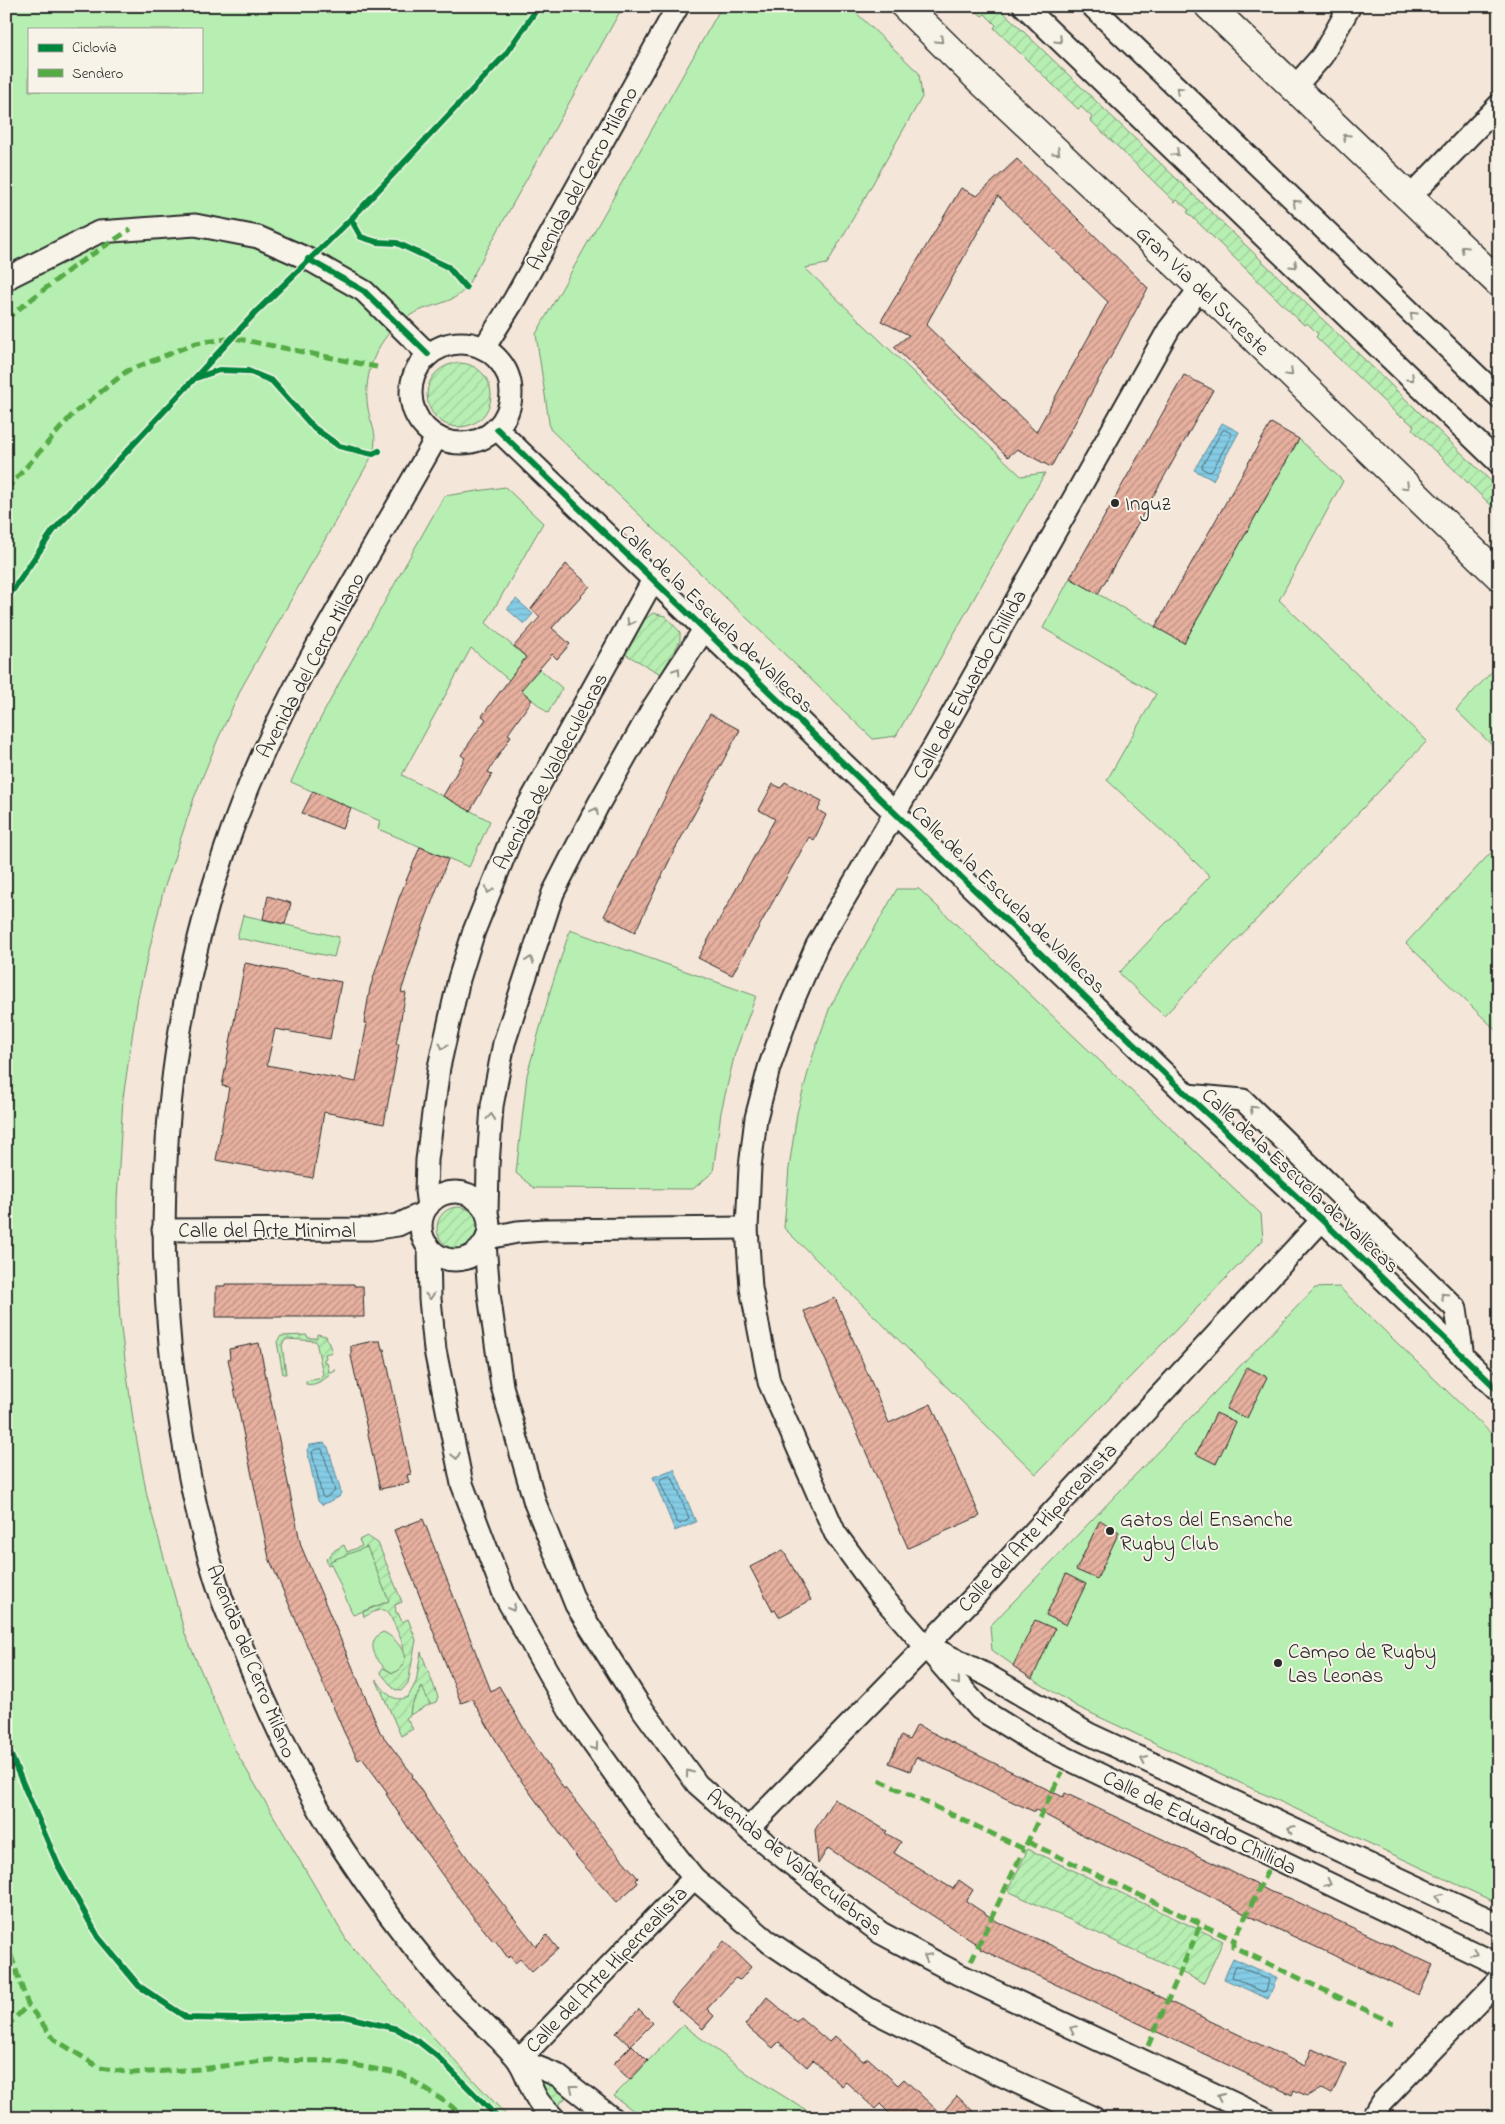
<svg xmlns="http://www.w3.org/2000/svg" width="1505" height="2124" viewBox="0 0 1505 2124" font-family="'Indie Flower',sans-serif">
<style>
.green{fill:#b7efb2;stroke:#718d6e;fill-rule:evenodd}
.garden{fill:url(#garden-furrows);stroke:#718d6e}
.water{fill:url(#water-rules);stroke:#608c9b}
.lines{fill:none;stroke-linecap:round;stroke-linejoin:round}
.shore{stroke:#4f6b75;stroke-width:1}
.building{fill:url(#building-hatch);stroke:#2b2b2b;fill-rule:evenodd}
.street-casing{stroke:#2b2b2b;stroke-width:25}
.secondary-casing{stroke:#2b2b2b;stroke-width:31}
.street{stroke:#f7f3e8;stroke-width:21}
.secondary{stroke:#f7f3e8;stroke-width:28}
.quiet{stroke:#54ab44;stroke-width:5;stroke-dasharray:10 5;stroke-linecap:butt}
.cycleway-casing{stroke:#f7f3e8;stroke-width:9}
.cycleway{stroke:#00873e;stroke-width:6}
.oneway{stroke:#918f8a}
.poi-dot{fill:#2b2b2b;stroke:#f7f3e8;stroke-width:2}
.labels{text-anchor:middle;stroke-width:4;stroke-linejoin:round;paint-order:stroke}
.street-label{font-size:21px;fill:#2b2b2b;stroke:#f7f3e8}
.poi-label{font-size:21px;fill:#2b2b2b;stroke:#f7f3e8;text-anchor:start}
</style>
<defs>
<pattern id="garden-furrows" width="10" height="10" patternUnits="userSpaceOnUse" patternTransform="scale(1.25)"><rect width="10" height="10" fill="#b7efb2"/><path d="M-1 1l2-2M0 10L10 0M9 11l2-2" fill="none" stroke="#9ecd99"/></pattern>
<pattern id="water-rules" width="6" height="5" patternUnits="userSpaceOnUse" patternTransform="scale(1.25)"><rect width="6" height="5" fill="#84cce5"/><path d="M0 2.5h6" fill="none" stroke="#72afc5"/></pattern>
<pattern id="building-hatch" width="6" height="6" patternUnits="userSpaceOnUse" patternTransform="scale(1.25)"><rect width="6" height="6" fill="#e7b09f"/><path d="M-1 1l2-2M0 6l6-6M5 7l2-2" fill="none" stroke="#bb8f82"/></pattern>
</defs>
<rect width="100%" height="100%" fill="#f4e6d9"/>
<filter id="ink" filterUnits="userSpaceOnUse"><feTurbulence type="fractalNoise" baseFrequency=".02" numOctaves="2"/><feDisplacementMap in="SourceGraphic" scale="10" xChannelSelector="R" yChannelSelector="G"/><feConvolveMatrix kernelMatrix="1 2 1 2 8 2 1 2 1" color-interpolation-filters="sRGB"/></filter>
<g filter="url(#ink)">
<!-- green -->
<g class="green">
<path d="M6 6H623L466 288C453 305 427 304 409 316 378 335 362 373 368 409 372 429 378 431 373 454L242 687 218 739 194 798 163 892 138 997 123 1098 117 1200V1263L120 1321 133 1420 147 1496 185 1634 236 1752 347 1941 405 2007 509 2118H6ZM29 29H201V91H29Z"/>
<path d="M722 6H849L919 73 922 97 827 264 805 268 1021 476 1045 473 896 736 873 739 550 429 536 334Z"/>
<path d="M1299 439 1343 481 1279 600 1427 741 1164 1016 1119 973 1210 876 1107 780 1156 694 1043 628 1070 578 1184 643Z"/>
<path d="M505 487 543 523 486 623 562 688 548 713 471 648 402 775 490 821 469 867 378 829 380 821 291 782 315 729 342 678 444 496Z"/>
<path d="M1499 664V752L1456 710Z"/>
<path d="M1499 844V1033L1406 943Z"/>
<path d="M897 889H919L1261 1214 1263 1240 1036 1474 784 1228 789 1168 797 1113 812 1058 830 1007Z"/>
<path d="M243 915 339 937 334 957 237 938Z"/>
<path d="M570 930 756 996 735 1053 721 1112 713 1172 693 1189 534 1188 516 1173 527 1075 551 988Z"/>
<path d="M1339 1287 1499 1441V1904L1078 1707 1031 1678 992 1650 990 1626 1315 1288Z"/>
<path d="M367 1546 389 1601 353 1615 330 1561Z"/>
<path d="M383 1632C399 1638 417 1666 393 1673 378 1666 362 1642 383 1632Z"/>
<path d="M423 1686 430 1704 410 1715 411 1706Z"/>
<path d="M683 2025 751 2076 819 2118H643L614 2096Z"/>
</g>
<!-- garden -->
<g class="garden">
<path d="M971 6H997L1499 489V508L1496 510 1412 429 1414 426 1402 416 1400 417 1316 337 1318 334 1307 323 1304 325 1187 212 1189 210 1177 200 1175 202 1090 120 1092 117 1081 107 1078 109 994 28 996 25 985 14 982 16Z"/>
<circle cx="459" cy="395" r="32"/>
<path d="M653 613 665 616 680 632V641L661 674 625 654 644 620Z"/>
<circle cx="458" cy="1228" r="21"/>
<path d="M317 1334 326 1336 332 1352 325 1354 326 1358 324 1359V1362H327L329 1372 336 1370C328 1376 317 1387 306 1384V1381L318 1379 323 1374 316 1341 288 1339 285 1340 282 1345 286 1374H283L277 1342 281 1336 307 1335 308 1338H317Z"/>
<path d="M367 1536 378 1543 402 1602 395 1605 396 1613H398L402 1622 408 1619 416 1640 408 1683 401 1691 394 1689 380 1672 383 1668 393 1673C419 1665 395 1628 389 1613 381 1606 372 1613 364 1617L363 1612 389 1601 367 1547 330 1561 331 1564 328 1565 326 1559 335 1550 344 1545 347 1552 362 1546 359 1540Z"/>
<path d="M421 1652 438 1697 436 1702 430 1704 422 1687 411 1706 410 1715 406 1718 413 1729 401 1736 376 1679C384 1690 392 1704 408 1697L416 1682Z"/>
<path d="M1028 1849 1223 1941 1204 1983 1008 1891Z"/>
<path d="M535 2073 567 2096 556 2108 533 2080Z"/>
</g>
<!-- water -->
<g class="water">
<path d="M1222 423 1239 432 1213 480 1194 470Z"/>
<path d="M516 599 533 614 524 624 507 609Z"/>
<path d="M324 1443 328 1447 341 1492 339 1497 322 1505 318 1501 307 1450 310 1445Z"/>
<path d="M674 1469 696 1522 675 1531 653 1477Z"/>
<path d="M1233 1958 1277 1978 1268 1999 1224 1979Z"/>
</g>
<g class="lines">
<!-- shore -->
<g class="shore">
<path d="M1225 430 1231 433V436L1212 471 1209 472 1203 469 1202 466 1222 431Z"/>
<path d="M322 1449 335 1491 325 1498 322 1496 312 1452 314 1450Z"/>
<path d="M670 1476 672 1477 689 1518 688 1520 680 1524 677 1522 660 1482 661 1479Z"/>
<path d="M1238 1966 1269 1980 1266 1991 1263 1992 1232 1977 1235 1967Z"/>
</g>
</g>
<!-- building -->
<g class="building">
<path d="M1017 159 1148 288 1051 467 1017 449 1008 457 894 347 909 335 881 321 961 188 977 196ZM998 196 1108 302 1036 432 926 325Z"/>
<path d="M1184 375 1213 390 1098 594 1070 578Z"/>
<path d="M1271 423 1299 439 1184 643 1155 627Z"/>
<path d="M566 564 590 586 552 628 570 644 557 659 552 654 521 690 532 700 508 734 511 736 488 772 492 774 470 811 443 796 465 758 461 755 486 719 482 716 526 657 514 646 540 617 531 609Z"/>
<path d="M710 714 740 730 674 851 635 932 604 916 646 837 677 772Z"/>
<path d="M785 782 822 801 818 810 826 815 814 840 809 837 732 975 698 958 775 819 759 810 773 784 781 788Z"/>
<path d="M313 791 351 808 342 829 302 813Z"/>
<path d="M420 847 448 859 418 939 401 992 406 993 396 1044H399L384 1124 324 1112 313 1178 216 1160 229 1087 222 1086 245 963 341 982 330 1039 275 1029 267 1065 356 1082 367 1023H364L370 988 399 898Z"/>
<path d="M268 896 291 903 285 924 263 919Z"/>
<path d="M225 1284H354V1286H363L364 1317H216V1286H225Z"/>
<path d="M835 1298 889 1423 931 1404 980 1516 908 1548 804 1311Z"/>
<path d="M373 1341H380L382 1349H384L411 1474 407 1475 409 1483 380 1489 351 1356V1346Z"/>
<path d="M259 1343 301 1546 380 1732 413 1775 412 1776 434 1811 476 1870 536 1946 547 1935 558 1949 532 1972 520 1959 515 1963 510 1956 508 1958 495 1940 493 1941 467 1909 409 1829 386 1794 388 1793 362 1758 358 1760 344 1732 269 1558 228 1359 230 1358 229 1349Z"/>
<path d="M1247 1367 1267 1377 1247 1418 1226 1409Z"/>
<path d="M1216 1413 1236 1422 1216 1464 1196 1454Z"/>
<path d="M423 1519 491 1691 499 1686 530 1739 564 1789 565 1788 608 1843 638 1878 636 1880 638 1883 617 1902 579 1860 512 1768 472 1699 461 1703 394 1530Z"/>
<path d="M1100 1520 1119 1532 1097 1579 1076 1570Z"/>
<path d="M783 1550 811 1600 779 1617 775 1610 773 1611 750 1567Z"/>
<path d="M1066 1574 1086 1584 1066 1625 1046 1615Z"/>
<path d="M1035 1620 1055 1629 1032 1679 1013 1666Z"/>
<path d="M917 1725 1063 1797 1065 1793 1228 1870 1271 1892 1289 1898 1433 1965 1419 1995 1243 1913 1180 1880 1085 1836 1036 1810 1035 1812 1013 1802 958 1775 916 1757 910 1771 889 1763 901 1736 909 1740Z"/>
<path d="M834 1799 887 1831 885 1833 901 1842 894 1853 953 1889 959 1880 973 1890 966 1901 998 1922 1042 1941 1305 2066 1312 2049 1346 2064 1332 2094 1321 2089 1307 2096 1294 2090 1292 2095 980 1949 981 1947 955 1930 828 1848 818 1864 815 1830Z"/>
<path d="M724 1941 751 1967 740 1980 735 1978 707 2009 714 2016 703 2029 671 2002Z"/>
<path d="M767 1997 796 2022 800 2017 829 2042 835 2036 863 2061 868 2058 898 2085 904 2079 941 2114 957 2096 980 2118H894L880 2104 875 2109 846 2082 842 2086 813 2060 807 2067 779 2042 773 2048 745 2025Z"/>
<path d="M639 2009 653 2023 630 2046 616 2033Z"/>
<path d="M632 2045 648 2061 630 2080 613 2064Z"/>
</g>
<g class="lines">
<!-- street casing -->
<g class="street-casing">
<g id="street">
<path d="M1024 6 1499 463"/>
<path d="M1092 6 1499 397"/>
<path d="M1294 88 1322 56 1350 6"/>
<path d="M1410 197 1499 105"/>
<path d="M6 280 11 276 99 232 195 225 258 237 308 259 364 291 428 354"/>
<path d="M1201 287 1169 329 935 745 817 945 792 1003 769 1068 756 1118 750 1167 747 1228 751 1288 769 1382 835 1533 879 1593 980 1709 1037 1744 1499 1965"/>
<circle cx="461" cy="393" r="50"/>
<path d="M484 348 514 300 678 6"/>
<path d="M497 429 1187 1095 1322 1220 1499 1391"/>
<path d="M436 438C361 573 274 702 225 850 162 1035 149 1235 181 1427 190 1485 203 1543 222 1599 229 1619 239 1639 247 1659 274 1725 305 1789 343 1849 372 1893 404 1936 437 1976 461 2004 490 2028 515 2056 525 2067 528 2083 536 2097 540 2105 547 2111 554 2118"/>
<path d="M1187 1095 1243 1100 1456 1309 1463 1357"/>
<circle cx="455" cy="1226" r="34"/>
<path d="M428 1206 426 1191 427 1160 439 1067 459 979 474 931 515 829 653 580"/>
<path d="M487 1213 488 1166 492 1106 504 1043 553 893 598 805 654 706 705 628"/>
<path d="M163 1230 371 1229 398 1225 423 1213"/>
<path d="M488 1238 517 1232 545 1230 747 1228"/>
<path d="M485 1243 489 1294 502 1386 535 1503 576 1605 638 1703 697 1784 748 1829 830 1895 881 1933 958 1974 1265 2118"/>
<path d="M429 1247 430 1299 435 1350 462 1484 504 1594 569 1710 647 1819 694 1878 766 1940 869 2009 1001 2075 1094 2118"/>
<path d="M932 1648 987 1675 1089 1734 1499 1925"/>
<path d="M748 1829 973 1598 1322 1220"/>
<path d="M519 2060 694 1878"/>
<path d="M519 2060 557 2075 612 2118"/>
<path d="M1372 2118 1381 2103 1499 1980"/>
</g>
</g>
<!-- secondary casing -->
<g class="secondary-casing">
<g id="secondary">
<path d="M905 6 978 78 1241 325 1499 576"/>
<path d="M1209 6 1499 283"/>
</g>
</g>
<!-- street -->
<use href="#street" class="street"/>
<!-- secondary -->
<use href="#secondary" class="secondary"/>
<!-- quiet -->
<g class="quiet">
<path d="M6 319 73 267 131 229"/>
<path d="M6 490 73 414 127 371 196 343 234 338 377 367"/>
<path d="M879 1780 1024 1849 1062 1772"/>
<path d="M1028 1842 1234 1940"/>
<path d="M1268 1870 1234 1940V1947L1393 2023"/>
<path d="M6 1941 28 2005 54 2039 100 2068 133 2073 201 2069 270 2060 332 2061 402 2074 450 2105 464 2118"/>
<path d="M971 1961 1024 1849"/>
<path d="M6 2027 28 2005"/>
<path d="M1148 2046 1201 1924"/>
</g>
<!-- cycleway casing -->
<g class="cycleway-casing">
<g id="cycleway">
<path d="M351 219 361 237 377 242 397 243 448 267 466 288"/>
<path d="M308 259 364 291 428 354"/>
<path d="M196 378 219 370 248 371 272 381 314 428 339 446 373 454 379 451"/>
<path d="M497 429 1187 1095 1322 1220 1499 1391"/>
<path d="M6 600 53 531 256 312 351 219 506 54 539 6"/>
<path d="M6 1744 58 1865 98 1937 139 1986 187 2018 240 2019 344 2016 397 2029 419 2042 438 2057 498 2118"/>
</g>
</g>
<!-- cycleway -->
<use href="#cycleway" class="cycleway"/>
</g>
<!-- one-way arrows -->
<defs><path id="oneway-chevron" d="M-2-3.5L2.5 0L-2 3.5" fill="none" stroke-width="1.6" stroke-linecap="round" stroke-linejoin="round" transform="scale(1.25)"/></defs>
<g class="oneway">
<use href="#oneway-chevron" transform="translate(940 40) rotate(44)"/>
<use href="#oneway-chevron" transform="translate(1059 40) rotate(44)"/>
<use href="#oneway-chevron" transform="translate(1179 90) rotate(-136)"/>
<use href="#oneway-chevron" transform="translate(1346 137) rotate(-137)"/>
<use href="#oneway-chevron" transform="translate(1057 152) rotate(43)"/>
<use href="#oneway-chevron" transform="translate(1176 153) rotate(44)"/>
<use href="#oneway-chevron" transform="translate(1296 203) rotate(-136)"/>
<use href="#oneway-chevron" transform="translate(1464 249) rotate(-136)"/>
<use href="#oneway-chevron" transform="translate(1294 265) rotate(44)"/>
<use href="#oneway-chevron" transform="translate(1413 315) rotate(-136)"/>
<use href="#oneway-chevron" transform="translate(1290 373) rotate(44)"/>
<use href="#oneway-chevron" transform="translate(1411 378) rotate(44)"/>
<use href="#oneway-chevron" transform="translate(1406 486) rotate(44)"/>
<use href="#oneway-chevron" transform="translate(630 622) rotate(119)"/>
<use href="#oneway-chevron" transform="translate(677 671) rotate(-57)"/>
<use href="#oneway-chevron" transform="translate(595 811) rotate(-63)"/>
<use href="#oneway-chevron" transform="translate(489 890) rotate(111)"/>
<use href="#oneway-chevron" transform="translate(530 960) rotate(-71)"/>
<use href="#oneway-chevron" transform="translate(443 1046) rotate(102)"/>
<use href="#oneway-chevron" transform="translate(1253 1109) rotate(-136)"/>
<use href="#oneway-chevron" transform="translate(491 1117) rotate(-85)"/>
<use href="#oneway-chevron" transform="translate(430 1296) rotate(87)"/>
<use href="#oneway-chevron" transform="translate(1444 1296) rotate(-136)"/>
<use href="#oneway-chevron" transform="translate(456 1456) rotate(79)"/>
<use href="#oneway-chevron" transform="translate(512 1608) rotate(61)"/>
<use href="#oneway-chevron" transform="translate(957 1682) rotate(50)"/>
<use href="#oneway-chevron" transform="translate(595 1747) rotate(54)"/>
<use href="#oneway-chevron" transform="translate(1144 1760) rotate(-155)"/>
<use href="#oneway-chevron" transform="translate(689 1773) rotate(-126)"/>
<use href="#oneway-chevron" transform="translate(1291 1829) rotate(-155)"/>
<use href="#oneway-chevron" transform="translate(1328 1883) rotate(26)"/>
<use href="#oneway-chevron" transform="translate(1439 1897) rotate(-155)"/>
<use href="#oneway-chevron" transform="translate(1474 1953) rotate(26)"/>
<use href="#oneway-chevron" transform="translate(927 1957) rotate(-152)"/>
<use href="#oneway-chevron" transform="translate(1073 2029) rotate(-154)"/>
<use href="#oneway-chevron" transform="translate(573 2088) rotate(-142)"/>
<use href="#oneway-chevron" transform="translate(1220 2097) rotate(-155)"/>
</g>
</g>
<!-- markers -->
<g class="poi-dot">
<circle cx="1115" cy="503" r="5"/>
<circle cx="1110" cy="1531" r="5"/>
<circle cx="1278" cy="1663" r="5"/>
</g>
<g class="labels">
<!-- street labels -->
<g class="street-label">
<text transform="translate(582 178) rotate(-61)" y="7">Avenida del Cerro Milano</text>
<text transform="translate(1203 290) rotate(44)" y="7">Gran Vía del Sureste</text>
<text transform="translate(717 618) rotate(44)" y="7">Calle de la Escuela de Vallecas</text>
<text transform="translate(310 665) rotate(-62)" y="7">Avenida del Cerro Milano</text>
<text transform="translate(969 684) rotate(-61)" y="7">Calle de Eduardo Chillida</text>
<text transform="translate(550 771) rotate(-62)" y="7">Avenida de Valdeculebras</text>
<text transform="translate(1009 899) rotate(44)" y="7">Calle de la Escuela de Vallecas</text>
<text transform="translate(1301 1180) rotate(43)" y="7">Calle de la Escuela de Vallecas</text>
<text x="267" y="1237">Calle del Arte Minimal</text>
<text transform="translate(1037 1527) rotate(-47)" y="7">Calle del Arte Hiperrealista</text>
<text transform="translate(252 1661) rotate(68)" y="7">Avenida del Cerro Milano</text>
<text transform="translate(1200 1822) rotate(26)" y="7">Calle de Eduardo Chillida</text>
<text transform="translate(795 1862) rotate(39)" y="7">Avenida de Valdeculebras</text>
<text transform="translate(606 1969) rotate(-46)" y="7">Calle del Arte Hiperrealista</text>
</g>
<!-- poi labels -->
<g class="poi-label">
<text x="1125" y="510">Inguz</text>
<text x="1120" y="1526">Gatos del Ensanche<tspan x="1120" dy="24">Rugby Club</tspan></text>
<text x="1288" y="1658">Campo de Rugby<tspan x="1288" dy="24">Las Leonas</tspan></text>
</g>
</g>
<!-- margin -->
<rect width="1505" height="2124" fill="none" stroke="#f7f3e8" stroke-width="25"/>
<rect x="12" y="12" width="1480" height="2099" fill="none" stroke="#2b2b2b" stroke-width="2" filter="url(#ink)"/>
<!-- legend -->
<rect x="28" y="28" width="175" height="65" fill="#f7f3e8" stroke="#a5a39c"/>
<rect x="38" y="44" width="25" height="8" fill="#00873e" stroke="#a5a39c"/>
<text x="72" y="52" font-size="15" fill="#2b2b2b">Ciclovía</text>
<rect x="38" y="69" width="25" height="8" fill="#54ab44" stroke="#a5a39c"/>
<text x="72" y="78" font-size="15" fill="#2b2b2b">Sendero</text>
</svg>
